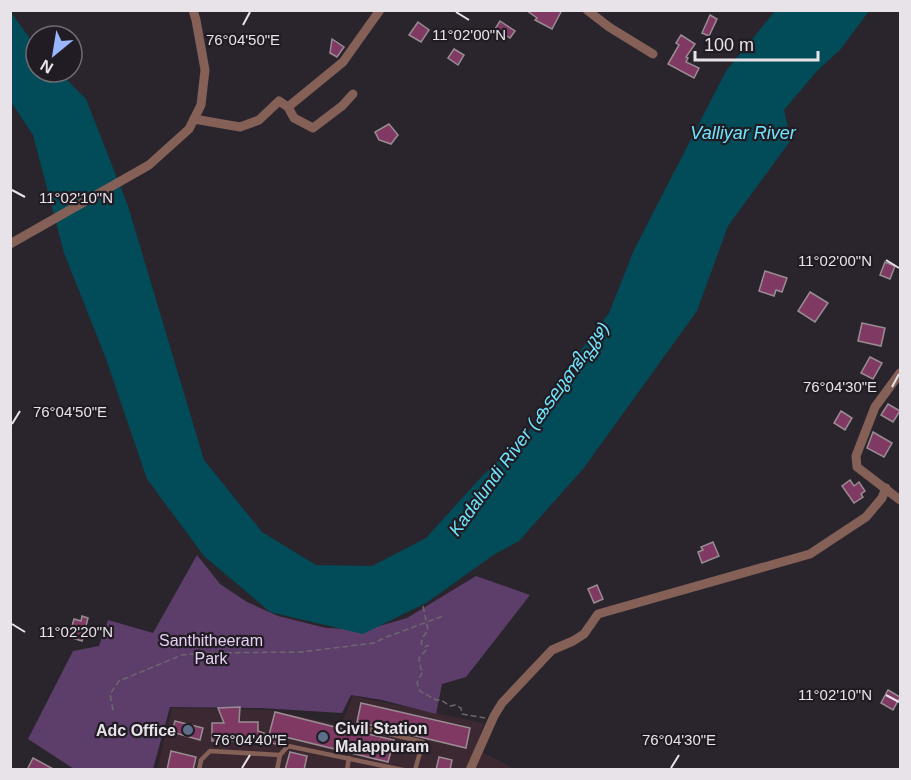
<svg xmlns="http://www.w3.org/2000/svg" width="911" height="780" viewBox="0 0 911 780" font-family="Helvetica,'Noto Sans Malayalam',sans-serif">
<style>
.commercial{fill:#3b2830}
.green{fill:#5d3e6a}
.water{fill:#024b58}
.building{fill:#7f3962;stroke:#998d93;stroke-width:1.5}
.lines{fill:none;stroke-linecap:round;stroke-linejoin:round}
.path{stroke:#6c676e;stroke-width:1.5;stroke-dasharray:6 3;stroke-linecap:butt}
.service{stroke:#846057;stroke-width:4.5}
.minor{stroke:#846057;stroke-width:9}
.ticks{fill:none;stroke:#e7e3e8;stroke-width:2}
.service-dot{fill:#5c6f8a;stroke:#211c23;stroke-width:2}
.labels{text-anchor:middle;stroke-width:4.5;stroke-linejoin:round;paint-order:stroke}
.park-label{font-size:16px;fill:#e7cff3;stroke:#211c23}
.poi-label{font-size:16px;font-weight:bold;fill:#e7e3e8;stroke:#211c23;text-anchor:start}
.water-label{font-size:18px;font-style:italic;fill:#6ee6fe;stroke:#211c23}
.ticks-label{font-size:15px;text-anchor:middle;fill:#e7e3e8;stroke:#211c23;stroke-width:4.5;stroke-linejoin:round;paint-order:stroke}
</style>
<rect width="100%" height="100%" fill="#2a252d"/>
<!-- commercial -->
<path class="commercial" d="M353 696 484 723 476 749 515 769 157 770 172 708 270 710 341 725Z"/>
<!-- green -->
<path class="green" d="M197 555 220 584 247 602 278 616 326 628 366 630 407 618 476 576 530 595 466 677 442 684 436 714 382 700 351 695 342 713 261 708 170 707 153 769H74L28 739 73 651 99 646 108 620 153 633Z"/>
<!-- water -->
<path class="water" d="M10 11 36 47V72H59L86 99 128 206 204 460 262 532 316 565 372 566 426 538 484 474 526 436 581 350 609 313 634 250 726 71 775 11H869L840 50 817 71 784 110 791 140 728 226 697 311 583 469 519 541 495 554 426 603 363 634 270 612 204 556 147 479 105 356 64 253 33 135 11 102Z"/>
<!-- building -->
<g class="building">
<path d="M526 10H562L552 29 535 20 537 18Z"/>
<path d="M710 15 717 19 709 36 702 33Z"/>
<path d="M500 21 515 31 510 38 495 29Z"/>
<path d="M418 22 429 30 421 42 409 35Z"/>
<path d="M681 35 695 44 686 57 688 58 686 62 699 68 694 78 668 64 679 45 676 43Z"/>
<path d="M332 39 344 47 337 57 330 53Z"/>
<path d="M454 49 464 55 458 65 448 58Z"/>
<path d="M389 124 398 135 391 144 379 140 375 132Z"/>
<path d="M885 262 895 266 890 279 880 275Z"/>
<path d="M765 271 787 278 782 292 776 290 774 296 759 291Z"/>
<path d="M810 292 828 303 815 322 798 311Z"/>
<path d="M862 323 885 328 881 346 858 341Z"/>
<path d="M870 357 882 363 873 379 861 373Z"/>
<path d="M888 404 900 411 893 422 881 415Z"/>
<path d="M841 411 852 418 845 430 834 423Z"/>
<path d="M873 432 892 443 884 457 867 448Z"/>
<path d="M850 480 854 486 859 482 865 491 861 494 863 497 854 503 842 486Z"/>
<path d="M713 542 719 556 702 563 698 552 703 550 701 547Z"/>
<path d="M597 585 603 599 594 603 588 589Z"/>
<path d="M82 616 88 618 82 641 69 637 74 619 81 621Z"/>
<path d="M888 690 900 697 893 710 881 703Z"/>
<path d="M361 703 470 728 466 748 357 722Z"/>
<path d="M240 707 239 722H258V731L269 735 275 712 355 732V731L394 740 388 762 285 737 282 746 263 740 212 741V723H224L218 708Z"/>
<path d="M175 721 203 728 200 740 172 732Z"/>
<path d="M171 751 196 757 193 770H167Z"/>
<path d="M290 752 307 756 304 770H285Z"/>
<path d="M439 757 452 760 450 770H436Z"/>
<path d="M33 758 55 770H27Z"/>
</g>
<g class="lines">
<!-- path -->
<g class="path">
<path d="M423 606 428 630 423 637 421 644 425 647 428 645 427 649 419 658 421 669 423 671 417 683 420 691 436 700H441L450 706 455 705 461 708 462 714 485 718"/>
<path d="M113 710 110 694 119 681 182 655 204 653 301 652 374 643 384 638 443 616"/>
</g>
<!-- service -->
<g class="service">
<path d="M351 725 423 742 415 770"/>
<path d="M199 770 201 760 210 751 280 755 288 746 403 770"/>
<path d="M277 770 280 755"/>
<path d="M347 770 349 758"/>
</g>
<!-- minor -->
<g class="minor">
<path d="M587 10 609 27 653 54"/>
<path d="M288 107 294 118 313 128 342 106 353 94"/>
<path d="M194 119 240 127 259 120 279 101 288 107 343 62 380 10"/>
<path d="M10 244 149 165 189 129 201 105 205 70 196 20 193 10"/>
<path d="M900 373 875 407 856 456 857 467 900 500"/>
<path d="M470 770 494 716 502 703 552 650 573 641 584 634 598 614 810 554 866 517 882 498 886 488"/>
</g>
</g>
<!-- ticks -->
<path class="ticks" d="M456 12 469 20M243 25 250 12M12 190 25 197M886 260 899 268M892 387 899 374M12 424 20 411M12 624 25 632M886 695 899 702M242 768 250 755M671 768 679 755"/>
<!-- markers -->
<g class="service-dot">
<circle cx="188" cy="730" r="6"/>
<circle cx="323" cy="737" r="6"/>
</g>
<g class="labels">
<!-- park labels -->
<g class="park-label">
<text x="211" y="646">Santhitheeram<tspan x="211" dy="18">Park</tspan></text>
</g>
<!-- poi labels -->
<g class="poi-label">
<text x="335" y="734">Civil Station<tspan x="335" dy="18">Malappuram</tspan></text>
<text x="176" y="736" text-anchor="end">Adc Office</text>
</g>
<!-- water labels -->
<g class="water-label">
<text x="743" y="139">Valliyar River</text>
<text transform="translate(529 429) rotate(-54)" y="6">Kadalundi River (കടലുണ്ടിപ്പുഴ)</text>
</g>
</g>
<g class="ticks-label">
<text x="469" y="40">11°02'00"N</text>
<text x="243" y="45">76°04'50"E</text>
<text x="76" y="203">11°02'10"N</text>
<text x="835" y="266">11°02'00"N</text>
<text x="840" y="392">76°04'30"E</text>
<text x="70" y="417">76°04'50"E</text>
<text x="76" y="637">11°02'20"N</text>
<text x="835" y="700">11°02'10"N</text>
<text x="250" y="745">76°04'40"E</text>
<text x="679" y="745">76°04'30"E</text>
</g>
<!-- border -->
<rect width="911" height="780" fill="none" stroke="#e7e3e8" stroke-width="24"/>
<!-- north arrow -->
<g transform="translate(54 54) rotate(210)"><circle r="28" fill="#211c23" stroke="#706c72" stroke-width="1.5"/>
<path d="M0-4.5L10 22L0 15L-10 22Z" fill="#99b5fd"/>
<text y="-9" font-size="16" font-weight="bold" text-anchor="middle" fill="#e7e3e8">N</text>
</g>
<!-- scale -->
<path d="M695 51v9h123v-9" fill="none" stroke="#e7e3e8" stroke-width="3"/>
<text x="704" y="51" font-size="18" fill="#e7e3e8" stroke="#211c23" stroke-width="4.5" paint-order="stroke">100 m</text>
</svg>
